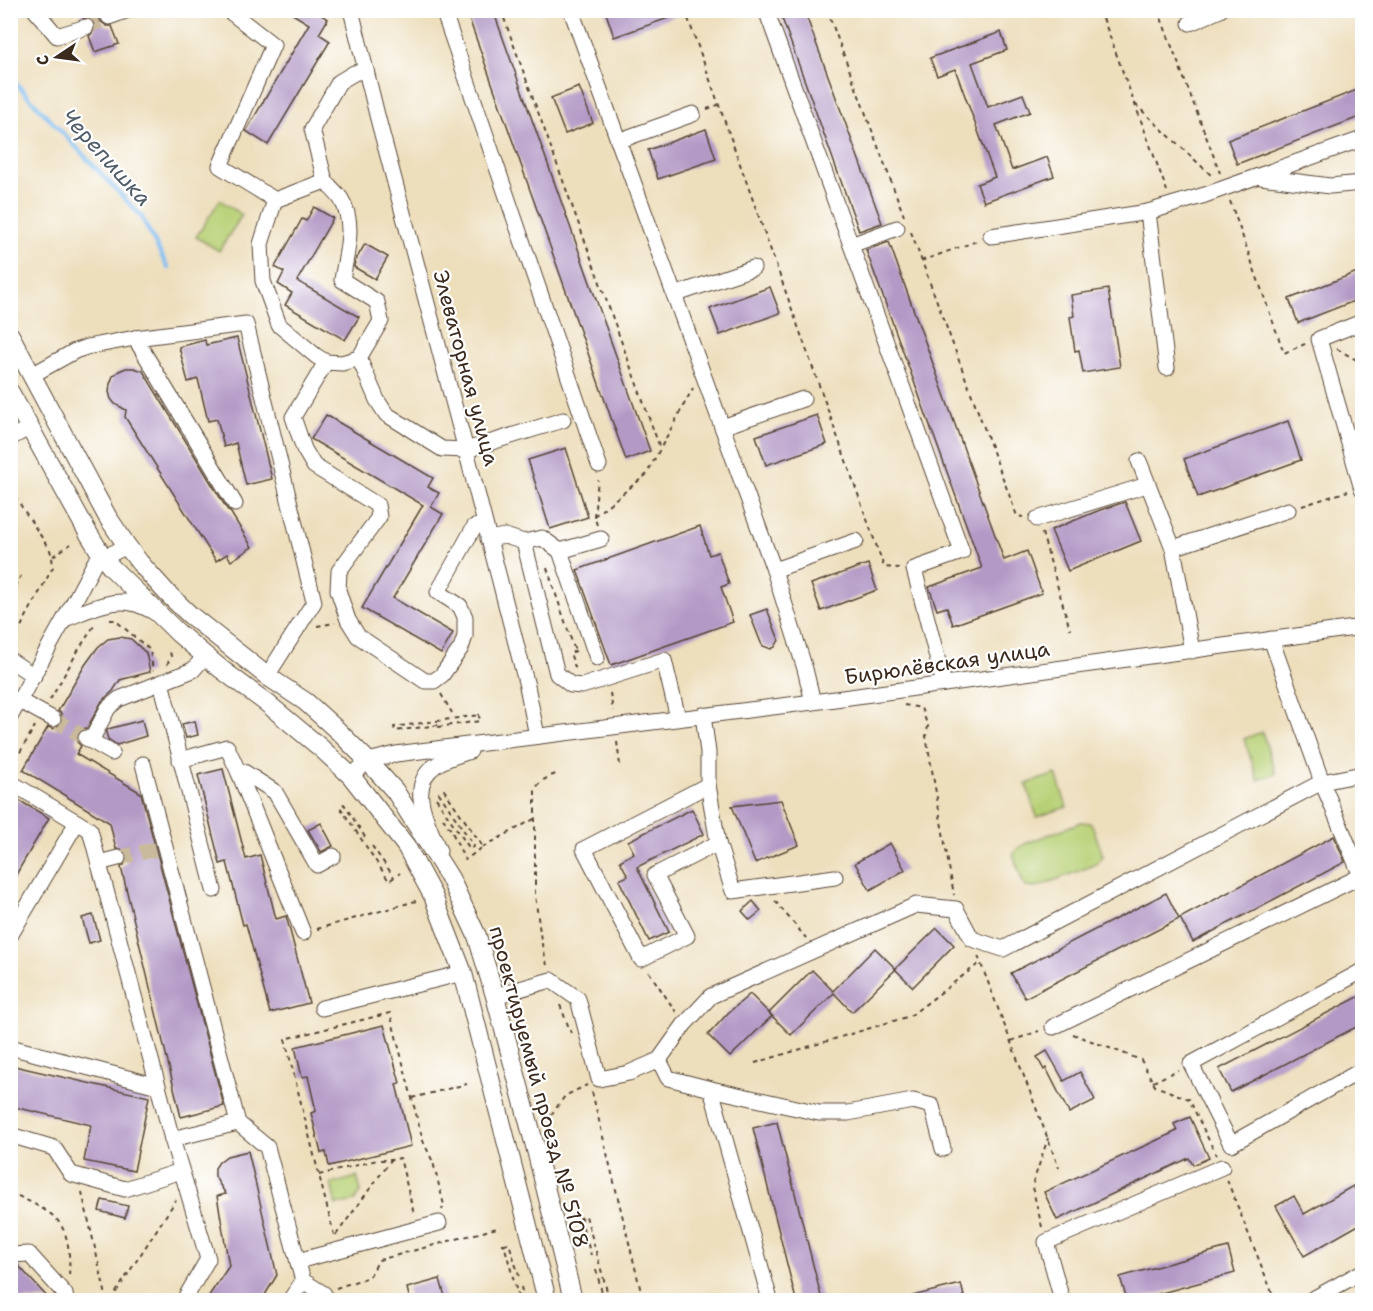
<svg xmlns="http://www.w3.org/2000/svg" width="1373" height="1311" viewBox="0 0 1373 1311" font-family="'Shantell Sans',sans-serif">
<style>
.green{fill:#b7d075;stroke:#797d4a;stroke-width:1.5}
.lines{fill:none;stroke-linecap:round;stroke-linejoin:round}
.stream{stroke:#7bbbf0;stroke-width:4.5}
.building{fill:#b39ac6}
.minor-tunnel{stroke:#c9ba9c;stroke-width:15;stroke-dasharray:15 8;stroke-linecap:butt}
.minor-casing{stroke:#564536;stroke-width:17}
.major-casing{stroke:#564536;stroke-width:20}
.path{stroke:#564536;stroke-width:2;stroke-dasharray:4.5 4.5;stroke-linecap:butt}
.minor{stroke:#fff;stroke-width:15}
.major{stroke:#fff;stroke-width:18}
.labels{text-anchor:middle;stroke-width:4.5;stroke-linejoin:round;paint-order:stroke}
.street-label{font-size:21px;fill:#3b2a1e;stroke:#fff}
.water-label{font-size:22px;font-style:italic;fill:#515d68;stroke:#fff}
</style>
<rect width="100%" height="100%" fill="#fff"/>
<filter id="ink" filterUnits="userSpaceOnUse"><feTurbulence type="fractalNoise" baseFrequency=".0167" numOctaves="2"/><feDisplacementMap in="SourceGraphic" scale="12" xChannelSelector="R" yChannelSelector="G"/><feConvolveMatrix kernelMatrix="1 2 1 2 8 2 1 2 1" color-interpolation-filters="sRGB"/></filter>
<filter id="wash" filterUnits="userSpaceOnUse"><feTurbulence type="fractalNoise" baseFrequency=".008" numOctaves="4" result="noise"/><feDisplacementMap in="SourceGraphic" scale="24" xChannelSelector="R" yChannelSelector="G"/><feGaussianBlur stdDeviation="1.35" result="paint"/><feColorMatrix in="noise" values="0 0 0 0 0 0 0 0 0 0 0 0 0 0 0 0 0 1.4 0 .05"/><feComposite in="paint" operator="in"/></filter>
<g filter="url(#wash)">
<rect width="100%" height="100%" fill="#eddebc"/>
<!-- green -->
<g class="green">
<path d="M220 200 242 215 219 251 196 237Z"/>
<path d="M1262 732 1276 774 1258 780 1244 739Z"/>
<path d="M1056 774 1067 807 1037 817 1026 784Z"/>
<path d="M1081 822 1090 823 1093 827 1103 856 1097 863 1089 867 1035 888 1026 887 1023 883 1013 854 1019 847 1027 843Z"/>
<path d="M357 1177 361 1191 355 1201 336 1205 331 1184Z"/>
</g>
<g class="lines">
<!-- stream -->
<path class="stream" d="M10 77 141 216 168 268"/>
</g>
<g id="blocks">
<!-- building -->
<g class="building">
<path d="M80 10H102L99 16 100 21 107 26H112L119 44 95 52 89 36 95 30V24L89 18H83Z"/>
<path d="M286 10H313L328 19 319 34 330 41 268 145 246 131 309 24Z"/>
<path d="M466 10H493L650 451 626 460Z"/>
<path d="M605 10H686V12L614 37Z"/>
<path d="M779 10H804L882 223 859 231Z"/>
<path d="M1001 32 1007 50 972 63 988 107 1023 94 1030 112 996 125 1012 170 1047 157 1054 176 984 202 977 184 995 177 955 69 937 76 930 58Z"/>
<path d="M579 87 593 123 565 134 551 98Z"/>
<path d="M1362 88V116L1237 164 1228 140Z"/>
<path d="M706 129 716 159 658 179 648 150Z"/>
<path d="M314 207 333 218 297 281 359 317 345 340 285 305 292 293 278 284 284 272 275 267 302 219 306 221Z"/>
<path d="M889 242 1004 560 1027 551 1042 593 953 625 947 607 937 610 929 587 982 568 866 250Z"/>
<path d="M365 244 388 257 375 279 354 267 355 261Z"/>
<path d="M1362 270V298L1298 323 1289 299Z"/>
<path d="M770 287 780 313 720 335 710 309Z"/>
<path d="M1108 289 1120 367 1083 373 1079 350 1075 351 1070 317 1074 316 1071 295Z"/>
<path d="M237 338 272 479 246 485 236 443 224 447 217 419 208 421 198 379 188 382 179 347 205 340 206 345Z"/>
<path d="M126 368H134L143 371 227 509 231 513 252 547 231 561 227 554 216 561 125 417 126 410 115 404 111 399 109 392 110 384 113 376 119 371Z"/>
<path d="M326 415 433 478 428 487 439 493 431 507 443 514 393 598 453 633 441 654 362 608 423 505 311 439Z"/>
<path d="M817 415 827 444 766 465 756 436Z"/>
<path d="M1288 421 1301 460 1198 497 1184 459Z"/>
<path d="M566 448 588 517 550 529 528 460Z"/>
<path d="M1125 502 1141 541 1068 571 1051 530 1100 510Z"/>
<path d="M700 526 709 555 718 552 729 584 721 587 733 622 611 665 577 570Z"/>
<path d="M868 564 877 590 821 611 811 584Z"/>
<path d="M767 609 779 640 775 647 771 649 763 646 761 643 750 615Z"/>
<path d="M120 637 131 639 146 653 150 672 120 680 113 691 102 701 87 728 82 729 77 734V742L81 746 76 754 141 793 224 1106 181 1117 121 867 124 865 127 861V855L121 849H116L110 823 23 770 48 727 54 729 61 724 63 718 61 713 58 711 85 665 98 647 108 639Z"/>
<path d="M142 720 146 736 117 745 108 739 106 733 108 729Z"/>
<path d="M195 721 198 735 186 738 182 724Z"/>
<path d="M223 769 246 859 260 855 276 919 286 916 288 923 309 1003 270 1013 246 924 243 925 227 862 220 864 198 775Z"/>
<path d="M15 798 49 818 10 885V805Z"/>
<path d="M781 800 799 845 755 863 732 806Z"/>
<path d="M692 809 704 834 637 867 669 932 649 941 619 880 628 876 620 861 634 853 628 841Z"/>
<path d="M321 823 333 846 321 852 308 830Z"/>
<path d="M1334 836 1345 862 1193 942 1180 918Z"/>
<path d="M890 843 905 870 870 890 855 863Z"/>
<path d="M1166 893 1179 919 1025 998 1011 973Z"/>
<path d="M753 901 761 911 750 920 742 911Z"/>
<path d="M93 915 100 940 89 943 82 918Z"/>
<path d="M937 928 954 945 913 987 895 969Z"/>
<path d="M875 948 896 969 852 1012 834 993 791 1035 769 1013 812 970 833 991Z"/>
<path d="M750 994 772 1016 730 1057 708 1035 728 1013Z"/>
<path d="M1362 995V1024L1231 1092 1219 1069Z"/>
<path d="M384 1025 400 1083 396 1084 411 1146 329 1166 326 1152 321 1153 311 1113 316 1111 308 1076 302 1077 295 1047Z"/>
<path d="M1047 1051 1064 1081 1080 1072 1095 1100 1069 1113 1046 1068 1044 1070 1037 1057Z"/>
<path d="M10 1065 149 1097 134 1171 84 1161 91 1125 10 1106Z"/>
<path d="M1190 1117 1209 1158 1193 1165 1189 1158 1057 1220 1044 1192 1177 1131 1174 1124Z"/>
<path d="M777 1122 822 1300H796L753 1128Z"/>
<path d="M248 1151 277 1275 262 1300H206L229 1266 217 1196 226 1194 218 1182 215 1176V1168L219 1162 227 1156Z"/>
<path d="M1353 1186 1362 1203V1223L1304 1256 1276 1206 1294 1196 1304 1214Z"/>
<path d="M102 1200 128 1206 125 1218 99 1211Z"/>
<path d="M1228 1247 1235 1273 1136 1300H1127L1120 1277Z"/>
<path d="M17 1264 50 1300H10V1265Z"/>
<path d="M440 1279 446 1300H410L407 1288Z"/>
<path d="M961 1284 965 1300H912V1296Z"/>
</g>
</g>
</g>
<g filter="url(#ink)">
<use href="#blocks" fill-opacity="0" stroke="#564536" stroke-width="1.5"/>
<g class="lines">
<!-- minor-tunnel -->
<g class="minor-tunnel">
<path d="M86 27 109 17"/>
<path d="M53 719 86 738"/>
<path d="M118 858 160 848"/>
</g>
<!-- minor casing -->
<g class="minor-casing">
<g id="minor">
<path d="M35 10 57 36 86 27"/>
<path d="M228 10 273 45 220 166 275 200 325 181 312 129 339 82 354 73 366 70"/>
<path d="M351 10 378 119 466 450 527 686 537 736"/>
<path d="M443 10 599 465"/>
<path d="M571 10 774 570 805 669 813 702"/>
<path d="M766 10 962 552 914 569 944 684"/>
<path d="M109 17 128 10"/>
<path d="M1190 23 1220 10"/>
<path d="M618 141 693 114"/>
<path d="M1261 177 1330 186 1362 183"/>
<path d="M275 200 261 244 263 281 279 325 316 356 326 362 342 363 359 358 381 321 377 302 342 280C346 254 356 223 341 199 337 193 330 187 325 181"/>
<path d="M1148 212 1167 368"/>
<path d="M991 236 1148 212 1205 195 1362 139"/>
<path d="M851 245 897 228"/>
<path d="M674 295 753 268"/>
<path d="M1362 322 1319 339 1362 489"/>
<path d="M135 338 235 504"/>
<path d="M359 358 377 400 386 414 442 449 466 450 563 420"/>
<path d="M326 362 293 417 304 449 314 466 377 505 379 517 339 571 338 590 348 620 358 636 425 681H434L442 675 461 648 465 636V617L460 606 438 592 474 527 485 525"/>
<path d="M32 375 75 351 87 347 135 338 246 324 314 602 267 676"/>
<path d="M722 427 803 399"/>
<path d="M10 438 31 427"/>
<path d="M1139 461 1173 548 1192 651"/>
<path d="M1037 519 1147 485"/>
<path d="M488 539 505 536 524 542 542 538 560 551 601 539"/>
<path d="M524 542 557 674 571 685 582 686 664 660 678 718"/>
<path d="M1173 548 1288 510"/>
<path d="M560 551 597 658"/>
<path d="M774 570 856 541"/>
<path d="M65 619C86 611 112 597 136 604 142 606 148 609 154 612"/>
<path d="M10 660 34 676"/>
<path d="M161 682 214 890"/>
<path d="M20 701 53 719"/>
<path d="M703 715 708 752V785L718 843 733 891 835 877"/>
<path d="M10 717 75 600 95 562 127 546"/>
<path d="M86 738 112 753"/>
<path d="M91 741 108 708 119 699 193 670 205 656"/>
<path d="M180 760 227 747 239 773 303 933"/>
<path d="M143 764 238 1123 267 1147 303 1281 324 1294 326 1300"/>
<path d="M239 773 244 772 275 792 317 865 333 856"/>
<path d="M351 776 368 761 396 754 813 702 1362 627"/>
<path d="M10 782 90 830 172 1139"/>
<path d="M708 785 584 849 641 959 687 936 655 875 718 843"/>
<path d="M439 851C429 825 405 786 436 765 446 758 459 755 470 751"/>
<path d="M99 863 118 858"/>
<path d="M10 936 77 822"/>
<path d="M1362 971 1191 1064 1231 1144 1362 1070"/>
<path d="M495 996 551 980 578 999 599 1079 629 1073 659 1060 668 1078 711 1089 770 1300"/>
<path d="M322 1008 463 973"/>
<path d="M1053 1027 1361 876 1322 782 1362 774"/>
<path d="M10 1047 158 1086"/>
<path d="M659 1060 684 1025 711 996 916 905 956 909 972 939 1003 949 1322 782 1271 639"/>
<path d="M711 1089 819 1113H848L913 1101 932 1106 943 1149"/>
<path d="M10 1135 54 1148 71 1174 125 1189 181 1171"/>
<path d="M10 1255 29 1254 65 1294 66 1300"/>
<path d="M298 1261 439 1223"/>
<path d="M184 1300 208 1259 172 1139 238 1123"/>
<path d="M290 1300 303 1281"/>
<path d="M1062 1300 1046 1242 1222 1167"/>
<path d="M1311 1300 1362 1272"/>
</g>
</g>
<!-- major casing -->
<g class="major-casing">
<g id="major">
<path d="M10 335 107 516 127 546 140 563 167 593 190 615 267 676 306 702 337 730 368 761 395 791 450 878 477 936 495 996 536 1150 573 1300"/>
<path d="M10 392 87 531 103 557 111 567 178 633 221 669 268 704 322 749 351 776 406 846 433 896 463 973 547 1300"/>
</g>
</g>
<!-- path -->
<g class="path">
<path d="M501 10 660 448"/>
<path d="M685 10 884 567 899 568"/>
<path d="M827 10 904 216"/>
<path d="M1100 10 1167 191"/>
<path d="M1158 10 1220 173"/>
<path d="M1135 104 1212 176"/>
<path d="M707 109 718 105"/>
<path d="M1230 201 1284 353 1305 344"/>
<path d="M911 232 1017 516 1023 517"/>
<path d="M921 261 977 241"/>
<path d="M1337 349 1362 363"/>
<path d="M10 489 50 550 52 557 53 567 10 647"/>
<path d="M1302 506 1348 491"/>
<path d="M594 516 646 475 693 388"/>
<path d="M597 525 594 516 598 480"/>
<path d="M1042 533 1070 629"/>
<path d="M53 556 71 544"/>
<path d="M547 568 575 651"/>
<path d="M10 595 22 574"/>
<path d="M110 620H115L150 650 153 671"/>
<path d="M317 626 335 623"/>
<path d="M576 651 570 653 576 670"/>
<path d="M167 665 171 656 169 648"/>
<path d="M610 693 613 711"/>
<path d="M441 694 452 713"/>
<path d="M50 700 79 649 96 623"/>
<path d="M904 705 921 708 928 726 926 736 954 895"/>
<path d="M438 725 395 731 394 727 479 715"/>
<path d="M438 727 480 721 478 710"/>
<path d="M617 742 620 765"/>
<path d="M11 768 35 726"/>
<path d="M436 798 470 849 474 846 439 793 444 790 483 847 465 860 451 830 442 817"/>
<path d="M365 837 344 804 340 807 389 881 400 873"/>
<path d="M372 846 394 877"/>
<path d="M483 847 536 818"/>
<path d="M775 901 806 938"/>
<path d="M317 929 416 901"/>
<path d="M978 956 1059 1168"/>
<path d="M547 965 541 940 535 895V790C540 780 549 776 559 773"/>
<path d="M649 972 676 1012"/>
<path d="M560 1005 571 1033"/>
<path d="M1073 1034 1141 1060 1155 1086 1189 1099 1216 1155"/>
<path d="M1011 1041 1039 1031"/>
<path d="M755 1063 910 1016 981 962"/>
<path d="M1153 1082 1178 1070"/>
<path d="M592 1092 643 1300"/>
<path d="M412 1098 467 1084"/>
<path d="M551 1115 565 1096 587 1085"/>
<path d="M319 1175 377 1160H391"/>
<path d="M1227 1180 1275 1300"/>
<path d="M10 1192C24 1199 40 1206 52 1215 70 1229 70 1256 69 1277"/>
<path d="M82 1192 107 1300"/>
<path d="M580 1218 591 1255"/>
<path d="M578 1219 586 1216 609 1298 604 1300 595 1266"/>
<path d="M1042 1227 1032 1186 1048 1138"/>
<path d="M334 1235 285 1039 390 1013 423 1141 433 1162 444 1205 442 1210"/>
<path d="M336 1235 391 1160 400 1158 414 1214"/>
<path d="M501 1244H504L519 1300"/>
<path d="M504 1244 509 1243 519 1276"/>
<path d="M521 1287 524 1300"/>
<path d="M336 1288 369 1277 379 1260 501 1227"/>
<path d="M111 1300 176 1200"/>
</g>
<!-- minor -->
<use href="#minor" class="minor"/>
<!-- major -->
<use href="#major" class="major"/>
</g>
</g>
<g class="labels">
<!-- street labels -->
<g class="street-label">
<text transform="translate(466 368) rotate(75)" y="7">Элеваторная улица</text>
<text transform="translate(947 663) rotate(-8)" y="7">Бирюлёвская улица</text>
<text transform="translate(539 1087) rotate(75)" y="7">проектируемый проезд № 5108</text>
</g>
<!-- water labels -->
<g class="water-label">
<text transform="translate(107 157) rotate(48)" y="8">Черепишка</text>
</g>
</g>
<!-- margin -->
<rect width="1373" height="1311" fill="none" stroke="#fff" stroke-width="36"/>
<!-- north arrow -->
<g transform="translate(57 57) rotate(257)" stroke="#ffffff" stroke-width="4.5" paint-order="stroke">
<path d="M0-4.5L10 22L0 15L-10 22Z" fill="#3b2a1e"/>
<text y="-9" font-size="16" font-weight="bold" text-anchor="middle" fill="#3b2a1e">С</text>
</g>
</svg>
